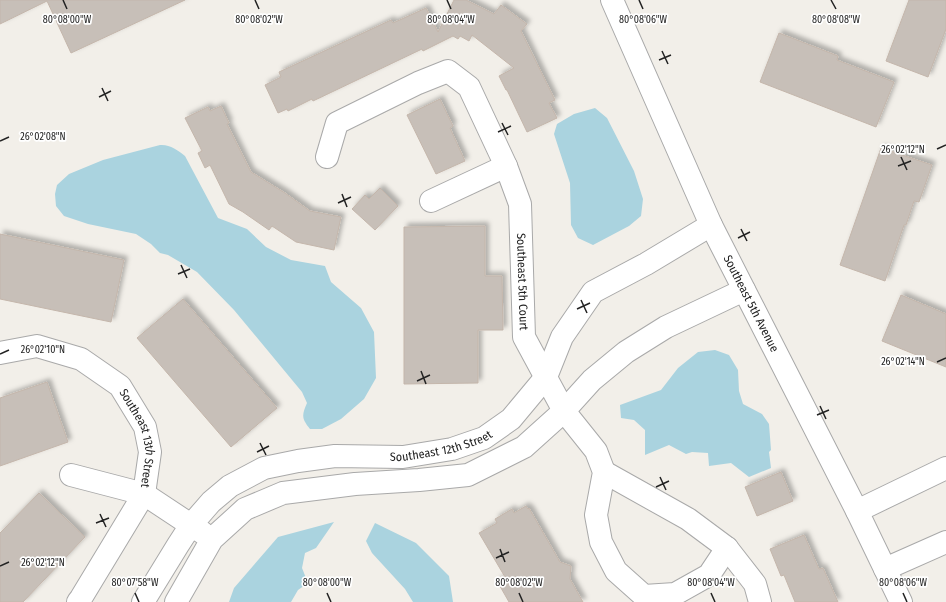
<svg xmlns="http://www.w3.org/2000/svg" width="946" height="602" viewBox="0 0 946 602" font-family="'Fira Sans Condensed',sans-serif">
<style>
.water{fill:#aad3df}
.building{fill:#c7bfb8;stroke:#c4b6ab;filter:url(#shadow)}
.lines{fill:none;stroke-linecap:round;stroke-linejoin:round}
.minor-casing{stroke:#a9a9a9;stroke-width:24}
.minor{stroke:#fff;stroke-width:22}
.ticks{fill:none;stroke:#222;stroke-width:1.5}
.labels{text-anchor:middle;stroke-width:3.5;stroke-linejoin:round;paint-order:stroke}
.street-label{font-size:12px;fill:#222;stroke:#fff}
.ticks-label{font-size:10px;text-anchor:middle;fill:#222;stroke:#fff;stroke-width:3.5;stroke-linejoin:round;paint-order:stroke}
</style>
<defs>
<filter id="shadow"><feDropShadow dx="3.5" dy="-3.5" stdDeviation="2" flood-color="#0004"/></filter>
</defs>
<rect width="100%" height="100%" fill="#f2efe9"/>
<!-- water -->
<g class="water">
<path d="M595 108 607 118 634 171 643 199 641 216 629 226 593 245 578 238 571 225 570 183 554 134 557 124 574 114Z"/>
<path d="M160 145C169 144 178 150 185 156L218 218 247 229 266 247 291 260 325 266 331 282 361 308 374 332 376 378 364 399 341 419 322 429H310C301 418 302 415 307 403L302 392 234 310 197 272 168 255 160 253 151 244 136 234 88 224 64 216 56 206 55 194 57 185 69 174 103 160Z"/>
<path d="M715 350 729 355 738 370 739 391 743 404 762 414 769 424 771 450 769 452 771 468 749 477 731 463 709 466 708 453 692 452 686 454 669 445 645 455V430L634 420 621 418 620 405 661 390 678 368 698 352Z"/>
<path d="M334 522 316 548 305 553 302 568 308 583 298 590 291 602H229L234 588 278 537Z"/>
<path d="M375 523 416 543 449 576 453 602H413L405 589 372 553 366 541Z"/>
</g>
<!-- building -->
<g class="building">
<path d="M0 0H185L71 53 47 1 0 24Z"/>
<path d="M454 0H466L494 14 501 5 527 24 521 31 555 100 549 103 557 118 527 132 507 90H506L499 76 514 68 472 35 469 41 460 36 458 39 453 36 423 51 422 49 313 101 312 99 288 111 287 109 278 113 265 85 281 77 279 72 391 20 393 23 426 8 438 32Z"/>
<path d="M909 0H946V29L928 77 886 61Z"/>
<path d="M779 33 838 56 837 60 894 82 876 127 760 82Z"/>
<path d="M440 99 453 126 450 128 465 161 436 174 407 115Z"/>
<path d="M221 106 229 123 227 124 251 172 285 193 310 211 341 217 334 250 296 242 272 226 269 230 243 212 229 204 210 165 205 168 198 153 202 151 185 118 208 107 210 111Z"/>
<path d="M881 148 932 165 919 202 914 201 906 225H904L885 281 840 265Z"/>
<path d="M380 188 398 206 375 230 352 209 365 195 369 199Z"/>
<path d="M485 226V276H502L503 330H478V383L404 384V227Z"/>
<path d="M0 234 124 260 111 322 0 299Z"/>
<path d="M901 295 946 314V367L882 341Z"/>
<path d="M183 299 277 408 231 447 137 338Z"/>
<path d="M47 382 68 442 0 466V398Z"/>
<path d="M781 472 793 501 757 516 745 487Z"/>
<path d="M39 493 85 537 23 602H0V533Z"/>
<path d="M526 506 528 509 529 508 560 562 571 566 570 579 583 602H509L497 581 505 577 479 533 497 523 495 519 512 509 514 513Z"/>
<path d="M804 535 819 569 823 568 838 602H795L784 575 781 576 770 549Z"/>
</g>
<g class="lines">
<!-- minor casing -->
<g class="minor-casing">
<g id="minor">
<path id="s1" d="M612 0 711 225 857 511 901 602"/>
<path id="s2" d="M327 157 337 123 418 83 448 71 469 87 506 166 520 204 524 337 564 411 596 451 604 472 596 515 601 542 616 571 644 596 675 594 709 575 727 548"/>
<path d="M431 201 506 166"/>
<path id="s3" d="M0 353 37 346 81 359 120 386 145 427 150 452 144 494 81 598 78 602"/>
<path d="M604 472 688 519 727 548 755 584 760 602"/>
<path d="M71 475 144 494 203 533"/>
<path d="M857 511 946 468"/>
<path d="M885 569 946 542"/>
<path id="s4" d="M143 602 178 545 191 525 211 502 230 486 264 468 298 461 335 456 403 457 452 449 484 438 511 419 546 377 562 337 593 292 646 264 711 225"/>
<path d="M176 602 212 539 245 509 283 493 355 484 419 480 468 475 524 447 564 411 592 380 626 352 666 327 744 290"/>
</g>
</g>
<!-- minor -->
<use href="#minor" class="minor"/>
</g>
<!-- ticks -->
<path class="ticks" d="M63 0 67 9M255 0 259 9M447 0 451 9M639 0 643 9M831 0 836 9M662 51 668 64M659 60 671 55M102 88 108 101M99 97 111 91M502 123 508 135M498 132 511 126M0 141 9 137M937 149 946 145M901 157 907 170M898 166 911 161M342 194 347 207M338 203 351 197M741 229 747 241M738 238 750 232M181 265 187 278M178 274 190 269M581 300 587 313M577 309 590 303M0 354 9 350M937 362 946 358M421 371 426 384M417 381 430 375M820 406 826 419M817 415 829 410M260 443 266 455M257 452 269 446M660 477 666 490M656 487 669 481M100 514 106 527M96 523 109 518M500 549 505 562M496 558 509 552M0 566 9 562M135 593 139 602M327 593 331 602M519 593 523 602M711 593 715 602M903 593 907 602"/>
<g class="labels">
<!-- street labels -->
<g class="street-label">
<text dy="4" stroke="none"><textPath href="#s2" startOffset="390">Southeast 5th Court</textPath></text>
<text dy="4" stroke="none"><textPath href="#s1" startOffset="334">Southeast 5th Avenue</textPath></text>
<text dy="4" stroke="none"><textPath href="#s3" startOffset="188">Southeast 13th Street</textPath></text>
<text dy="4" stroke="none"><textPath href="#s4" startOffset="364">Southeast 12th Street</textPath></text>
</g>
</g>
<g class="ticks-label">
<text x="67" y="23">80°08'00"W</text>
<text x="259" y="23">80°08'02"W</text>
<text x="451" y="23">80°08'04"W</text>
<text x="643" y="23">80°08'06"W</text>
<text x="836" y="23">80°08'08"W</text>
<text x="43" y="140">26°02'08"N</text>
<text x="903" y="153">26°02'12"N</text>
<text x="43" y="353">26°02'10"N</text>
<text x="903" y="365">26°02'14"N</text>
<text x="43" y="566">26°02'12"N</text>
<text x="135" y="586">80°07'58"W</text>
<text x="327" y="586">80°08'00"W</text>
<text x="519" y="586">80°08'02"W</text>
<text x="711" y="586">80°08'04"W</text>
<text x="903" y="586">80°08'06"W</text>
</g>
</svg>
